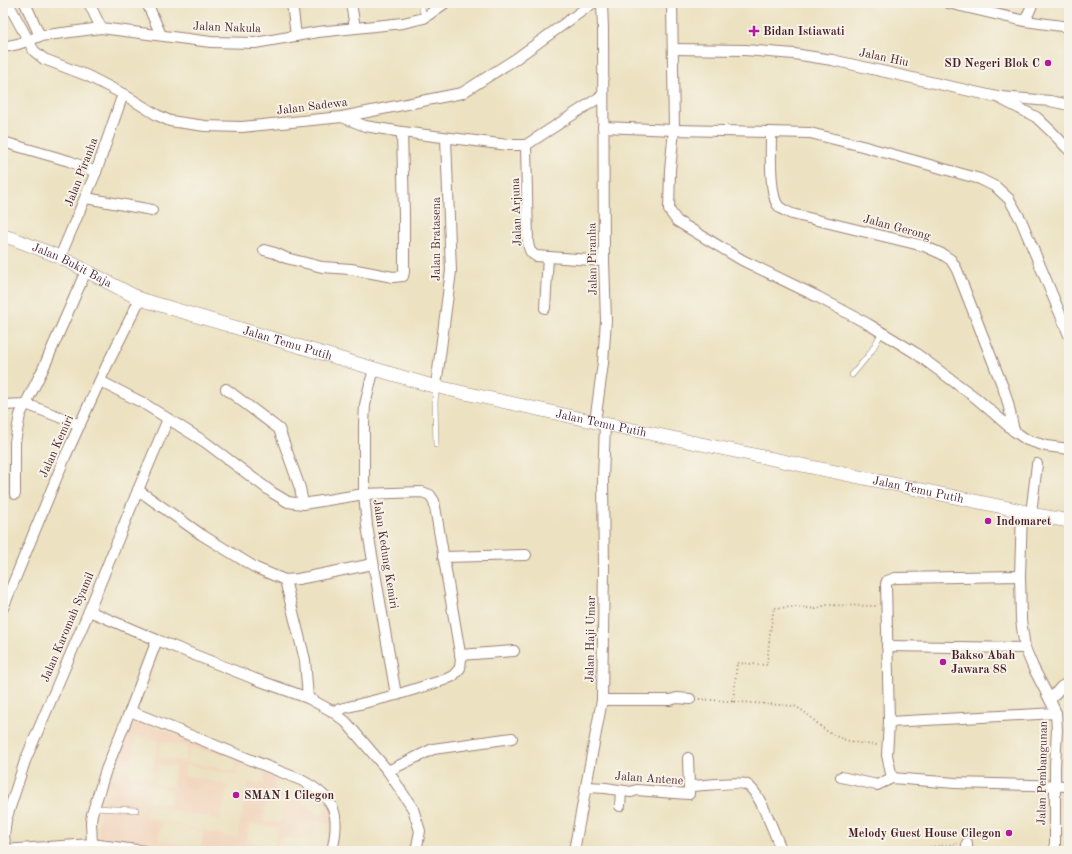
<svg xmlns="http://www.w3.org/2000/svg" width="1072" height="854" viewBox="0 0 1072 854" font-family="'Old Standard TT',serif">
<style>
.built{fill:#f2d5be;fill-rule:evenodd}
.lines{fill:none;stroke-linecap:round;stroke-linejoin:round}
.service-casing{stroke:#9b8076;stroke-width:6}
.minor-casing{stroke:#9b8076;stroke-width:12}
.tertiary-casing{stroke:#9b8076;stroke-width:14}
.path{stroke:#9b8076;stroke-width:2;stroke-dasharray:1 3;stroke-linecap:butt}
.service{stroke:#fff;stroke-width:5}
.minor{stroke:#fff;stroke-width:10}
.tertiary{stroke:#fff;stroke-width:13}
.poi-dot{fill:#b5179e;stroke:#f7f3e8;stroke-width:1.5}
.labels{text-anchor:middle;stroke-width:4;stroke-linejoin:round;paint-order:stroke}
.street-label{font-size:12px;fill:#4a1f2b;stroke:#f7f3e8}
.poi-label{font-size:12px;font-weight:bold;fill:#4a1f2b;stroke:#f7f3e8;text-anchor:start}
</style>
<rect width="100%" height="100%" fill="#f7f3e8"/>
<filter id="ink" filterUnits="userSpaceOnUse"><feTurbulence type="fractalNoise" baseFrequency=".025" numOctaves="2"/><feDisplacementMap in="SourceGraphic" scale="8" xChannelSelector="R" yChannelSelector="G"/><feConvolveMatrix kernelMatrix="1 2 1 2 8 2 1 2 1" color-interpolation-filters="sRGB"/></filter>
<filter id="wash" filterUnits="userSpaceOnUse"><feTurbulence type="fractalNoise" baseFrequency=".012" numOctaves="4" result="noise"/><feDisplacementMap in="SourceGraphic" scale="16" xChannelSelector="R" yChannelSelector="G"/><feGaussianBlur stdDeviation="0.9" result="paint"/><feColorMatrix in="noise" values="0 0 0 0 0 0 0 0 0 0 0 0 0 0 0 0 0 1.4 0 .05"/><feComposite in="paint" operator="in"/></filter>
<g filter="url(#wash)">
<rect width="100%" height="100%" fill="#ece2c1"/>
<!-- built -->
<path class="built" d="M135 719 248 760 304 784 324 800 333 814 332 834 327 851 331 824 315 822 312 841 279 836 276 851H194L98 837 99 805ZM136 736 159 740 151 779 129 775ZM161 742 187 746 185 762 159 758ZM190 748 237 757 235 771 187 762ZM159 764 175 766 172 787 155 784ZM186 764 237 776V767L264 768V784L249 783 237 838 145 817 148 804 220 820 228 785 184 775ZM279 777 300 787 295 799 273 788ZM150 785 172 789 169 805 147 801ZM304 788 327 806 320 816 296 799ZM268 795 285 798 280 823 263 820ZM162 822 204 832 200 849 158 839ZM249 823 278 828 275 847 246 842Z"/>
</g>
<g filter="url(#ink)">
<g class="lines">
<!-- service casing -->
<g class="service-casing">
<g id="service">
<path d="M421 3 424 18"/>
<path d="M852 375 871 352 882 332"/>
<path d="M436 445 435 403 436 387"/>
<path d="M94 808 136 810"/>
</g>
</g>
<!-- minor casing -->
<g class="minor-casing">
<g id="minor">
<path d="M8 3 34 51 44 59 88 76 123 94 157 115 170 121 205 126 242 127 342 117 462 93 514 60 593 3"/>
<path d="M25 3 40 36"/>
<path d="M89 3 101 28"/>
<path d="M147 3 161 35"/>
<path d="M292 3 296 36"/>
<path d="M351 3 355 28"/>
<path d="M672 3 674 130 670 170 669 210 677 221 742 260 818 297 868 324 914 352 976 398 1014 431 1027 440 1046 446 1069 449"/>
<path d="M948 3 1025 21 1069 27"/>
<path d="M1025 21 1033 3"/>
<path d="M3 47 18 44 40 36 101 28 211 42 255 43 318 32 403 23 424 18 445 3"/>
<path d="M673 49 745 50 794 54 832 60 997 97 1036 117 1051 131 1069 150"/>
<path d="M1001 97 1050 101 1069 105"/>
<path d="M342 117 365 126 402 132 508 145H526L603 95"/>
<path d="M603 127 674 130 810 133 862 146 980 179 996 187 1009 199 1021 220 1069 335"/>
<path d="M771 132C771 149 769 190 777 204 780 209 787 212 792 214L924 246 942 254 951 260 957 270 1004 390 1008 403 1014 431"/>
<path d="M3 142 69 161 96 172"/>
<path d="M526 145 528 243C529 249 530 253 536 256L604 261"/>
<path d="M86 198 152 210"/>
<path d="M264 250 275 253 286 258 322 267 351 269 393 277 403 276 404 272V215L402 132"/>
<path d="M60 257 96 172 123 94"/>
<path d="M545 308 548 257"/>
<path d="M374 369 370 384 365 405 364 425V494L367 526 396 695"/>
<path d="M100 381 143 403 205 442 273 493 288 502 303 504 364 494 422 492 430 495 434 501 461 659 460 668 453 676 444 680 396 695 332 711"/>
<path d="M436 386 451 271 446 138"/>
<path d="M226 389 279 429 300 488 303 504"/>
<path d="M3 405 26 404 80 425"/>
<path d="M595 422 603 363 606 320 604 261 603 28 602 3"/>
<path d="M138 490 202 535 256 568 285 580 298 579 373 564"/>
<path d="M15 494V442L20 415 43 369 86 271"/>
<path d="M1022 511 1020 576 1021 620 1025 648 1033 667 1050 700 1056 713 1057 730 1055 766V851"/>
<path d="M1031 514 1037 464"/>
<path d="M443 557 526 555"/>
<path d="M285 580 305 660 308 698"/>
<path d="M3 608 65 457 107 365 140 299"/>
<path d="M89 611 157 640 255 679 308 698 332 711 346 722 388 771 413 809 420 831 416 851"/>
<path d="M887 646 1025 648"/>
<path d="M460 655 514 651"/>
<path d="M602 700H670L677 698 690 699"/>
<path d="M1050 700 1061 687 1069 682"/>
<path d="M130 711 301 780C335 798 341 813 332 851"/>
<path d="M889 722 1056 713"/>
<path d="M688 758 689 786"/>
<path d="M388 771 433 749 512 738"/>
<path d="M841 777 877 785 892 778 955 783 1069 786"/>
<path d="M892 778 887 755 889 722 886 584 887 581 895 578 1020 576"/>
<path d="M587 787 606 788 631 792 637 790 674 793 689 794V786C702 786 735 781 745 784 760 789 775 837 782 851"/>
<path d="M620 806 621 791"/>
<path d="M967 843V851"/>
<path d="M3 850 92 844 144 851"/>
<path d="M6 851 4 836 6 820 25 761 89 611 138 490 168 419"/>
<path d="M95 851 92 844 91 822 92 814 106 770 130 711 157 640"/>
<path d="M574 851 602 700 604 569 603 480 605 424"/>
</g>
</g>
<!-- tertiary casing -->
<g class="tertiary-casing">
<g id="tertiary">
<path id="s1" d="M3 236 14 239 60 257 140 299 429 385 605 424 1022 511 1031 514 1069 521"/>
</g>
</g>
<!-- path -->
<g class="path">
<path d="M699 699 794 706C804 710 810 717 819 725 836 740 856 744 879 745"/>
<path d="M733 702 737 663 767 665 770 632 774 608 796 607 816 609 826 605 877 606"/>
<path d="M890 851 958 844"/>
</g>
<!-- service -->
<use href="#service" class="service"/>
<!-- minor -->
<use href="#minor" class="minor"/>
<!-- tertiary -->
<use href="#tertiary" class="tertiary"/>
</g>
</g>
<!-- markers -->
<g class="poi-dot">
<path d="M752 25h4v4h4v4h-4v4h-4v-4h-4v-4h4z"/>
<circle cx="1048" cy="63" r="4"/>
<circle cx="988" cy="521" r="4"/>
<circle cx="943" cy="662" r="4"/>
<circle cx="236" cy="795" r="4"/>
<circle cx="1009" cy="833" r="4"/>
</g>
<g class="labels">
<!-- street labels -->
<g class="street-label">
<text transform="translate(227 27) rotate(2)" y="4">Jalan Nakula</text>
<text transform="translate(884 57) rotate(12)" y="4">Jalan Hiu</text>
<text transform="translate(312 106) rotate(-7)" y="4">Jalan Sadewa</text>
<text transform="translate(81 172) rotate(-69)" y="4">Jalan Piranha</text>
<text transform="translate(516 212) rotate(-92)" y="4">Jalan Arjuna</text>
<text transform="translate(897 227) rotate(15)" y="4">Jalan Gerong</text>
<text transform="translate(436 239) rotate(-90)" y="4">Jalan Bratasena</text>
<text transform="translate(592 259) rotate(-91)" y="4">Jalan Piranha</text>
<text dy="4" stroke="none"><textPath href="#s1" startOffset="75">Jalan Bukit Baja</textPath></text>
<text dy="4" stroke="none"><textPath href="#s1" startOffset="305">Jalan Temu Putih</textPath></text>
<text dy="4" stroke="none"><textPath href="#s1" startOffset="629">Jalan Temu Putih</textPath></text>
<text transform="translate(56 446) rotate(-66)" y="4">Jalan Kemiri</text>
<text dy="4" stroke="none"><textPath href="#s1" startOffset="953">Jalan Temu Putih</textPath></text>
<text transform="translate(386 554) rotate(81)" y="4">Jalan Kedung Kemiri</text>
<text transform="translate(67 627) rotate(-67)" y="4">Jalan Karomah Syamil</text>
<text transform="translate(590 639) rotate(-89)" y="4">Jalan Haji Umar</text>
<text transform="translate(1042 773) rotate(-89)" y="4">Jalan Pembangunan</text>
<text transform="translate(649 778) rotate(4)" y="4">Jalan Antene</text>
</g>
<!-- poi labels -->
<g class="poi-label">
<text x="763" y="35">Bidan Istiawati</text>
<text x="1040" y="67" text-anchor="end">SD Negeri Blok C</text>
<text x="996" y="525">Indomaret</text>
<text x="951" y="659">Bakso Abah<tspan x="951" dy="14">Jawara 88</tspan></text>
<text x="244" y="799">SMAN 1 Cilegon</text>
<text x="1001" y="837" text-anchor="end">Melody Guest House Cilegon</text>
</g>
</g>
<!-- margin -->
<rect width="1072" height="854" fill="none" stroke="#f7f3e8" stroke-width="16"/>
</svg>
